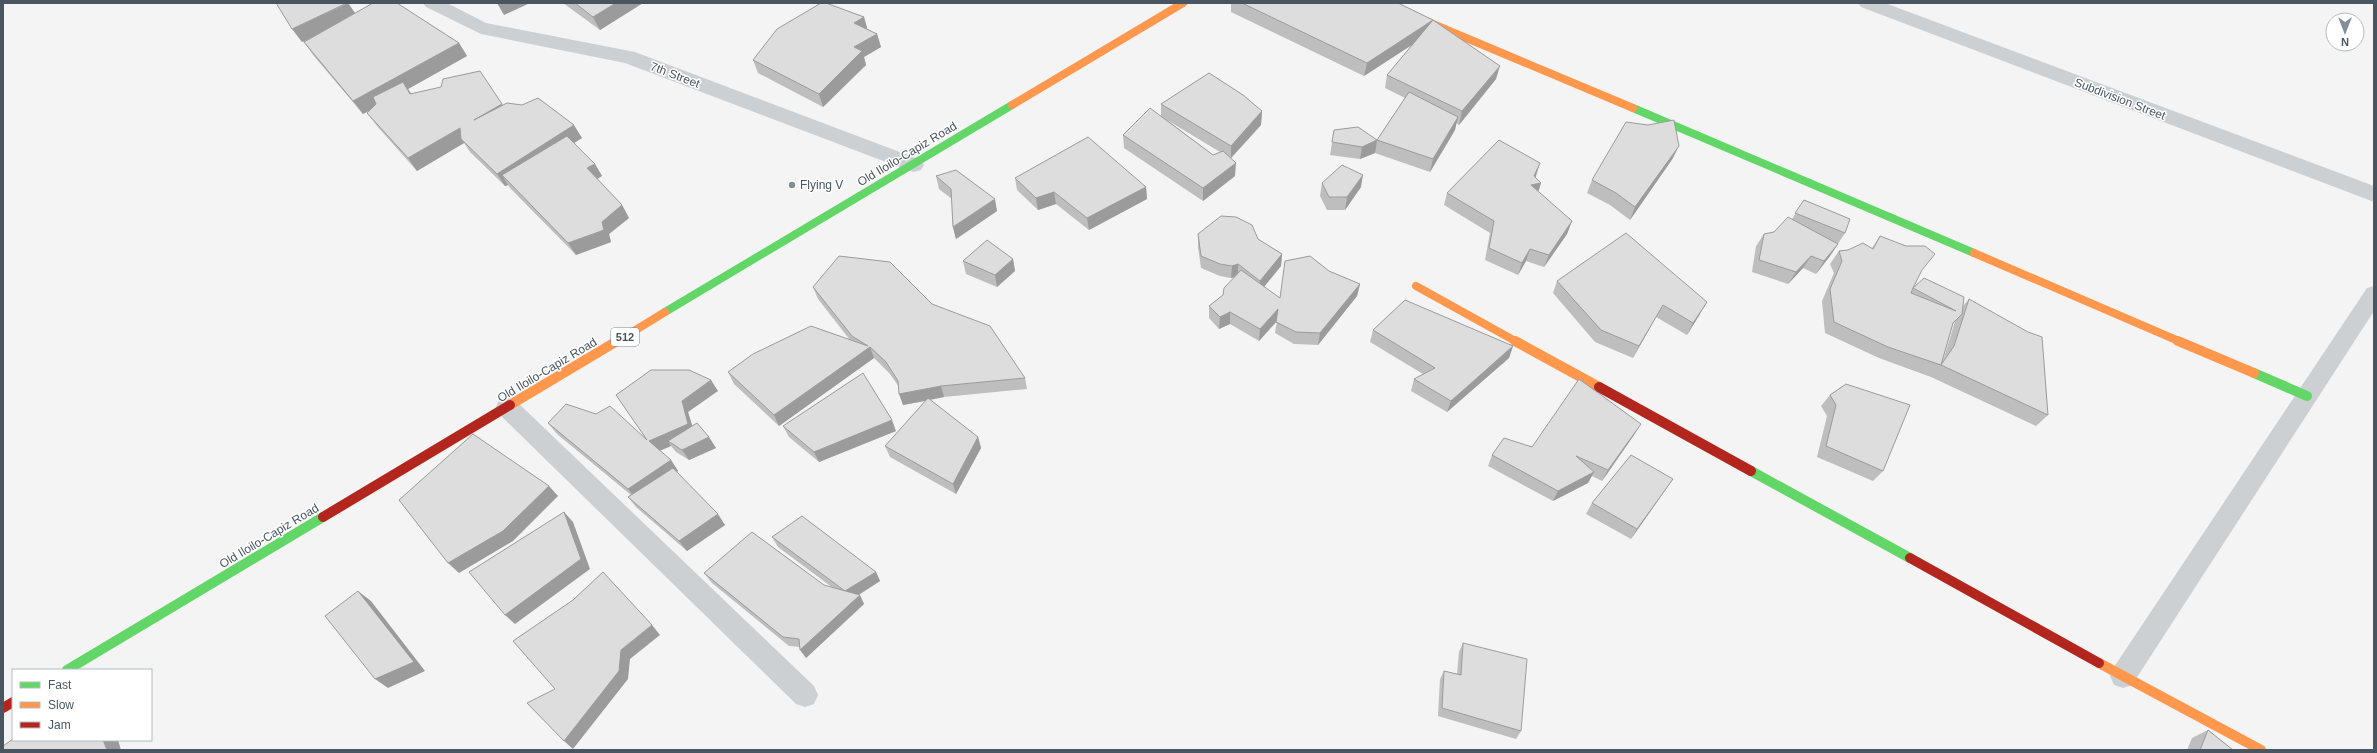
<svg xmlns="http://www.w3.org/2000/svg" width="2377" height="753" viewBox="0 0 2377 753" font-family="Arial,sans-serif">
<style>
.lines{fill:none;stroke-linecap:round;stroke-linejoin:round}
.street{fill:#cdd0d3;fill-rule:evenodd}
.fast-far1{stroke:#63d668;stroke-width:8}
.fast{stroke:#63d668;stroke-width:10}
.slow-far1{stroke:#ff974d;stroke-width:8}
.slow{stroke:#ff974d;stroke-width:10}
.jam{stroke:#b3261e;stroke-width:10}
.wall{fill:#bebebf;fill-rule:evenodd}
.shaded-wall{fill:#9b9b9b}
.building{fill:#ddddde;stroke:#9b9b9b;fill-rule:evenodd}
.poi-dot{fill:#858d95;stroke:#fff;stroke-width:1.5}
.labels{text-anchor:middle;stroke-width:3;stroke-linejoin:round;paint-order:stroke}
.shield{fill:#fff;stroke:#808991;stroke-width:1}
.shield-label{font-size:11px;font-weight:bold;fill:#495662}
.street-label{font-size:12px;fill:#495662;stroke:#fff}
.poi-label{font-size:12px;fill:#495662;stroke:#fff;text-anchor:start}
</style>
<rect width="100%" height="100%" fill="#f4f4f4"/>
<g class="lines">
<!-- street -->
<g class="street">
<path d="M423 3H447L486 23 635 52 921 160 924 165 921 170 914 172 907 170 625 63 481 34 426 7Z"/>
<path d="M1858 3H1885L2374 186V202L1861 7Z"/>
<path d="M2374 286V311L2132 685 2123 688 2114 685 2110 676 2114 667 2367 288Z"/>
<path d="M507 397 515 400 814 686 818 695 814 704 805 707 796 704 499 414 496 407 499 400Z"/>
</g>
<!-- fast-far1 -->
<g class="fast-far1">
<path d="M1633 108 1974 253"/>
<path d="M665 312 1012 105"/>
</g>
<!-- fast -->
<g class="fast">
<path d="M2254 373 2307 396"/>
<path d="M1751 471 1910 558"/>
<path d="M67 670 323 517"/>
</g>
<!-- slow-far1 -->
<g class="slow-far1">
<path d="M1383 3 1633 108"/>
<path d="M1012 105 1183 3"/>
<path d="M1974 253 2181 342"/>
<path d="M1416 286 1517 342"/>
<path d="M616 342 665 312"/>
</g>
<!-- slow -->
<g class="slow">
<path d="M1515 341 1599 387"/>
<path d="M2178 341 2254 373"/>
<path d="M510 405 617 341"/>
<path d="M2099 663 2261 750"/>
</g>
<!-- jam -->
<g class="jam">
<path d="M1599 387 1751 471"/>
<path d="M323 517 510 405"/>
<path d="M1910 558 2099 663"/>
<path d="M3 708 13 702"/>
</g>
</g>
<!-- wall -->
<g class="wall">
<path d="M348 3 355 13 459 43 467 56 408 89 411 93 503 105 582 138 574 143 595 164 602 176 597 179 622 205 629 218 609 234 611 242 576 255 510 188 508 185 505 186 470 152 464 143 417 171 377 126 367 113 371 110 363 114 313 55 304 42H302Z"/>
<path d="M563 3H643L600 30Z"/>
<path d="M1231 3H1398L1496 79 1459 125 1456 123 1455 130 1430 172 1375 153 1360 159 1330 155 1334 130 1377 140 1405 98 1385 88 1387 75 1412 45 1364 76 1231 12Z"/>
<path d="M864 17 867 29 877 34 881 47 864 57 866 65 823 107 758 73 753 60Z"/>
<path d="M1161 104 1262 111 1261 125 1231 158 1235 176 1203 201 1124 148 1123 135 1161 116ZM1167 120 1220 152 1213 155Z"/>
<path d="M1673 158 1630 220 1610 205 1587 193 1592 180Z"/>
<path d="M936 176 997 211 956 239 953 227 952 199 939 189Z"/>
<path d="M1535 177 1541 183 1538 191 1572 221 1567 234 1544 267 1526 261 1518 275 1485 260 1490 233 1444 205 1447 193Z"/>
<path d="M1015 178 1146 187 1147 199 1089 230 1056 204 1038 210 1017 190Z"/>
<path d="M1322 183 1361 187 1345 210H1327L1320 196Z"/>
<path d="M1804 200 1845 233 1830 256 1816 274 1803 268 1788 284 1752 272 1756 246 1764 234 1774 232 1792 219Z"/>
<path d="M1198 234 1258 239 1282 254 1281 266 1264 287 1280 298 1329 271 1360 284 1357 296 1318 345 1294 344 1275 333 1277 321 1259 341 1230 324 1219 329 1209 318V306L1223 295 1234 277 1231 278 1220 276 1201 268 1198 247Z"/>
<path d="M1880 236 1921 272 1913 288 1963 306 1969 299 2048 415 2036 426 1931 377 1879 358 1825 333 1822 301 1834 273 1830 264 1839 251 1872 248ZM1955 321 1944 358 1943 360 1953 324Z"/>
<path d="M1013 259 1015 271 997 287 966 274 963 261Z"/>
<path d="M1557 281 1700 314 1687 335 1656 317 1633 358 1595 342 1553 293Z"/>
<path d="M813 287 932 304 1025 378 1027 389 944 397 930 400 978 437 981 448 956 494 890 457 885 446 926 401 903 405 899 387 890 374 874 358 779 426 734 384 728 372 850 340 818 299Z"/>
<path d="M1373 330 1513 346 1509 358 1447 412 1411 391 1414 379 1423 374 1370 342Z"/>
<path d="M718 391 688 412 692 425 716 448 689 460 676 452 671 446 660 451 671 460 678 471 677 472 725 525 687 551 636 507 628 497 631 495 557 434 548 423 647 440Z"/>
<path d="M1830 395 1883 471 1873 481 1817 457 1827 416 1821 406Z"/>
<path d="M783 426 896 431 819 462 789 437Z"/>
<path d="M1634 435 1602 481 1592 476 1588 483 1553 501 1488 466 1492 455 1532 447Z"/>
<path d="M1673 479 1631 539 1586 514 1592 503Z"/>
<path d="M772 537 876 572 880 581 859 595 864 604 806 658 800 647 789 646 712 583 704 573 824 585 833 588 778 547Z"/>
<path d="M1463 643 1521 731 1516 739 1438 716 1440 679 1444 671 1457 674 1459 652Z"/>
<path d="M2208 730 2233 750H2187L2192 738Z"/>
</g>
<!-- shaded-wall -->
<g class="shaded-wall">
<path d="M348 3 357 16 302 42 292 29Z"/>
<path d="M497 3H530L504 15Z"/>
<path d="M616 3H643L600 30 593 17Z"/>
<path d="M864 17 868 31 854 23Z"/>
<path d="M1433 20 1430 33 1364 76 1367 63Z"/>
<path d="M877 34 881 47 864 57 866 65 823 107 819 94 854 47Z"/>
<path d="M459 43 467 56 408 89 419 107 407 89 363 114 353 101Z"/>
<path d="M1500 66 1496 79 1459 125 1462 111Z"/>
<path d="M502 104 510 117 474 120Z"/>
<path d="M1262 111 1261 125 1231 158V146Z"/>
<path d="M1458 117 1455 130 1430 172 1433 159Z"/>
<path d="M574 125 582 138 510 183 502 175 508 185 505 186 497 174Z"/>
<path d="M460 128 461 139 464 143 417 171 408 158Z"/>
<path d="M1377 140 1375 153 1360 159 1362 147Z"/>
<path d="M1679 146 1673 158 1630 220 1635 207Z"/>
<path d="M1236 163 1235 176 1203 201V188Z"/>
<path d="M1540 163 1536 176 1532 185 1541 183 1537 196 1527 198 1534 176Z"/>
<path d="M595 164 602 176 594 181 587 168Z"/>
<path d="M1363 175 1361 187 1345 210 1347 197Z"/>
<path d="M1146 187 1147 199 1089 230 1087 218Z"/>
<path d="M1054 192 1056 204 1038 210 1036 198Z"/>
<path d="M995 199 997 211 956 239 953 227Z"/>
<path d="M622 205 629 218 609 234 611 242 576 255 568 243 602 222Z"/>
<path d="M1572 221 1567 234 1544 267 1549 255Z"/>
<path d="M1838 244 1830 256 1816 274 1824 261Z"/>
<path d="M1530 249 1526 261 1518 275 1522 263Z"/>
<path d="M1282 254 1281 266 1259 293 1260 281Z"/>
<path d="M1811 256 1803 268 1788 284 1796 272Z"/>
<path d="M1013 259 1015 271 997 287 995 275Z"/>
<path d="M1238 264V276L1231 278 1232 266Z"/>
<path d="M1360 284 1357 296 1318 345 1320 333Z"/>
<path d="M1707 302 1700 314 1687 335 1693 323Z"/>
<path d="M1663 305 1656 317 1633 358 1639 346Z"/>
<path d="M1278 309 1277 321 1259 341 1260 329Z"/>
<path d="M1230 312V324L1219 329 1220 317Z"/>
<path d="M1513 346 1509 358 1447 412 1451 401Z"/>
<path d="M870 347 874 358 779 426 774 415Z"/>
<path d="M711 380 718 391 688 412 695 435 668 441 671 446 656 452 649 441 682 401Z"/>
<path d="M941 386 944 397 903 405 899 394Z"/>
<path d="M892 420 896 431 819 462 814 452Z"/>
<path d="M1641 424 1634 435 1602 481 1608 470Z"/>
<path d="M709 437 716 448 689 460 682 450Z"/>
<path d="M978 437 981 448 956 494 953 484Z"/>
<path d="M671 460 678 471 636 499 628 489Z"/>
<path d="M1594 472 1588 483 1553 501 1558 491Z"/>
<path d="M1673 479 1631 539 1637 529Z"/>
<path d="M549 486 558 496 513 541 459 573 448 563Z"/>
<path d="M564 512 573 522 590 569 515 624 505 615Z"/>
<path d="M718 514 725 525 687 551 679 541Z"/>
<path d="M876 572 880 581 850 600 845 591Z"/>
<path d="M358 591 371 601 425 671 388 688 375 679Z"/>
<path d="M860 595 864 604 806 658 800 650Z"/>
<path d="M652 625 660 635 630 659 628 679 573 749 564 741 621 650Z"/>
<path d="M103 740H118L121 750H107Z"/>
</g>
<!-- building -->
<g class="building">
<path d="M276 3H347L292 29Z"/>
<path d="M373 3H397L459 43 353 101 304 42Z"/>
<path d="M575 3H616L593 17Z"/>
<path d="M821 3H826L864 17 854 23 877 34 854 47 862 51 819 94 753 60 777 29Z"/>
<path d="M1242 3H1398L1433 20 1500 66 1462 111 1387 75 1433 20 1367 63Z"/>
<path d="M480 71 502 104 474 120 507 103 522 105 538 98 574 125 497 174 461 139 460 128 408 158 367 113 376 104 373 97 403 82 410 94 441 87 443 79Z"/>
<path d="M1209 73 1243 95 1262 111 1231 146 1161 104Z"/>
<path d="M1409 92 1458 117 1433 159 1377 140Z"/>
<path d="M1150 108 1213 155 1223 151 1236 163 1203 188 1123 135Z"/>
<path d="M1674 120 1679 146 1635 207 1616 193 1592 180 1626 122 1648 125Z"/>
<path d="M1358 127 1377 140 1362 147 1332 142 1334 130Z"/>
<path d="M567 136 595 164 587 168 622 205 602 222 604 230 568 243 502 175Z"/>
<path d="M1088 137 1146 187 1087 218 1054 192 1036 198 1015 178Z"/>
<path d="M1499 140 1540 163 1534 176 1541 183 1531 185 1572 221 1549 255 1530 249 1522 263 1489 248 1494 221 1447 193Z"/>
<path d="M1342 165 1363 175 1347 197H1329L1322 183Z"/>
<path d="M956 170 995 199 953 227 951 189 936 176Z"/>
<path d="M1804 200 1850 219 1845 233 1795 213Z"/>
<path d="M1221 216 1236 217 1252 225 1258 239 1282 254 1260 281 1238 264 1232 266 1220 264 1201 256 1198 234Z"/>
<path d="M1788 217 1838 244 1824 261 1811 256 1796 272 1759 260 1764 234 1774 232Z"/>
<path d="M1626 233 1707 302 1693 323 1663 305 1639 346 1601 330 1557 281Z"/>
<path d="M1880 236 1906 246H1925L1935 254 1922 270 1913 288 1924 278 1964 297 1962 314 1953 323 1941 365 1954 346 1969 299 2028 332 2042 337 2048 415 1941 365 1888 347 1834 322 1830 289 1842 261 1839 251 1848 250 1863 243 1873 249ZM1913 288 1956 311 1911 293Z"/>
<path d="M987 240 1013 259 995 275 963 261Z"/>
<path d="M839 256 890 262 932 304 990 326 1025 378 941 386 899 394 898 381 886 362 870 347 774 415 728 372 753 354 811 326 868 346 852 336 813 287Z"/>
<path d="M1310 256 1329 271 1360 284 1320 333 1296 332 1276 322 1278 309 1260 329 1230 312 1220 317 1209 306 1223 295 1224 288 1241 270 1280 298 1285 261Z"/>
<path d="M1405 300 1513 346 1451 401 1414 379 1435 368 1373 330Z"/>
<path d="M651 370H689L711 380 682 401 688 424 649 441 671 460 628 489 548 423 566 404 596 414 610 406 647 440 616 395Z"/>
<path d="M863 373 892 420 814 452 783 426Z"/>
<path d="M1579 379 1641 424 1608 470 1576 456 1594 472 1558 491 1492 455 1504 438 1532 447Z"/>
<path d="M1846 384 1910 405 1883 471 1826 446 1836 405 1830 395Z"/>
<path d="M928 398 978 437 953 484 885 446Z"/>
<path d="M697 423 709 437 682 450 668 441Z"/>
<path d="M473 434 549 486 503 531 448 563 399 500Z"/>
<path d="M1631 455 1673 479 1637 529 1592 503Z"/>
<path d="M673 468 718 514 679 541 628 497Z"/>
<path d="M564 512 581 559 505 615 469 572Z"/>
<path d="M802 516 876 572 845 591 772 537Z"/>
<path d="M752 532 824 585 860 595 800 650 799 639 783 637 704 573Z"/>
<path d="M603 572 652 625 621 650 619 671 564 741 527 703 555 689 513 641 573 600Z"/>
<path d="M358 591 414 662 375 679 325 616Z"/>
<path d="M1463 643 1527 659 1521 731 1442 708 1444 671 1461 675Z"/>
<path d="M2208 730 2233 750H2200Z"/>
<path d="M13 739V740H103L107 750H3V746Z"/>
</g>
<!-- markers -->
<circle class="poi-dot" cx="792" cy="185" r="4"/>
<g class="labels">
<!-- shield labels -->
<rect class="shield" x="611" y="328" width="28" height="18" rx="3"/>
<g class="shield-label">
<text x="625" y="341">512</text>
</g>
<!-- street labels -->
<g class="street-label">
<text transform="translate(675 75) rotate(21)" y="4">7th Street</text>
<text transform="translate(2120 99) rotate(21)" y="4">Subdivision Street</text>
<text transform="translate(907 154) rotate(-31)" y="4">Old Iloilo-Capiz Road</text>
<text transform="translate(547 370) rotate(-31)" y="4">Old Iloilo-Capiz Road</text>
<text transform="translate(269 536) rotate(-31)" y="4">Old Iloilo-Capiz Road</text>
</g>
<!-- poi labels -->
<g class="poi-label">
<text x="800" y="189">Flying V</text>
</g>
</g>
<!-- border -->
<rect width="2377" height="753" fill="none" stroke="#495662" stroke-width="8"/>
<!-- legend -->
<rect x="12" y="669" width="140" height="72" fill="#ffffff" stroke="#b6bbc0"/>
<rect x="20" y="682" width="20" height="6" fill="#63d668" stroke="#b6bbc0"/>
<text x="48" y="689" font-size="12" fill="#495662">Fast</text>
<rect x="20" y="702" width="20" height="6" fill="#ff974d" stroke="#b6bbc0"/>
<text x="48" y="709" font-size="12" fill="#495662">Slow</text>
<rect x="20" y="722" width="20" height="6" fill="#b3261e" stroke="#b6bbc0"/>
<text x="48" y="729" font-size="12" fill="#495662">Jam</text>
<!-- north arrow -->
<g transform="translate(2345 32) rotate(180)"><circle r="19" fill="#ffffff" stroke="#b6bbc0"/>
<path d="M0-3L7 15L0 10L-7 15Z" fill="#858d95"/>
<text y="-6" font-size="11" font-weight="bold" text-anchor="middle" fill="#495662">N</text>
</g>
</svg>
